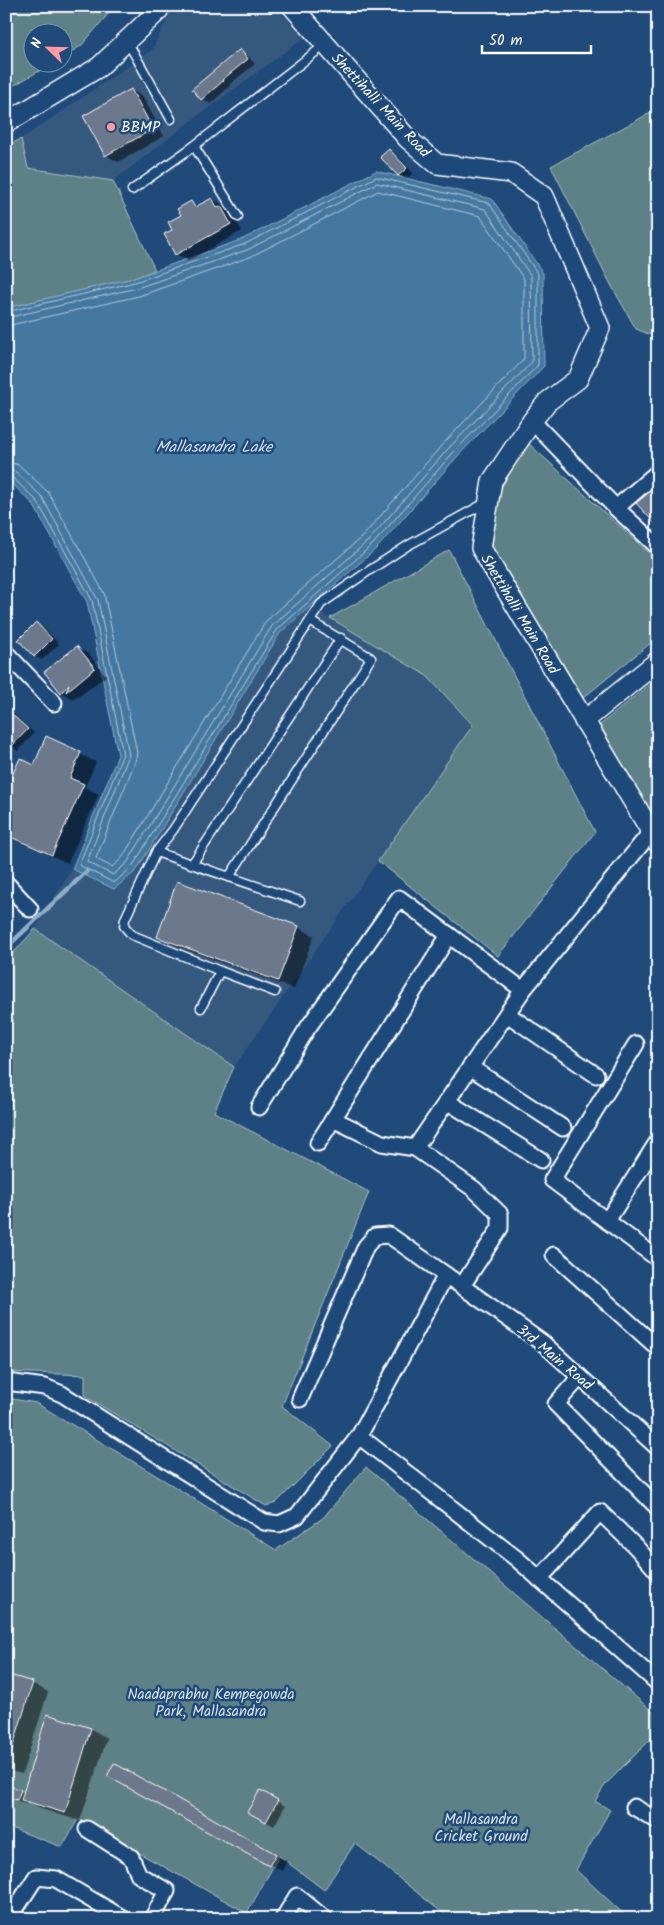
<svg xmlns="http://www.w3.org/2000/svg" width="664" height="1925" viewBox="0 0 664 1925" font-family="Kalam,sans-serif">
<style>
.built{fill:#36587f}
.green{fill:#5d8186;stroke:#aec0c2}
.water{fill:#4478a1;stroke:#8faec7}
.shadow{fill:#0007}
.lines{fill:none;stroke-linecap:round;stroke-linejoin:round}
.shore{stroke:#b4c9d9;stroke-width:1}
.stream{stroke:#8faec7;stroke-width:4.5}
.building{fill:#6c788b;stroke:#fff}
.service-casing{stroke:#fff;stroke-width:11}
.minor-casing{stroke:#fff;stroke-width:19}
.tertiary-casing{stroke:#fff;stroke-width:22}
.service{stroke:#1f4a7a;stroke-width:8}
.minor{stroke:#1f4a7a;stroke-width:15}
.tertiary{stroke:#1f4a7a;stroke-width:19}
.poi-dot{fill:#ff9aa2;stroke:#1f4a7a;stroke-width:2}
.labels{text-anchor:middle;stroke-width:5;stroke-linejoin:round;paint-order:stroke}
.street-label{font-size:15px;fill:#fff;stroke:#1f4a7a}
.poi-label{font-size:15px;fill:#fff;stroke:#1f4a7a;text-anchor:start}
.park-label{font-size:15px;fill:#d6e0e1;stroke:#1f4a7a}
.water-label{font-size:16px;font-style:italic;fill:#d0dde8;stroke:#1f4a7a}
</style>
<rect width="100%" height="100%" fill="#1f4a7a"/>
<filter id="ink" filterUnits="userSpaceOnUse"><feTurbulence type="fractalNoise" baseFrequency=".02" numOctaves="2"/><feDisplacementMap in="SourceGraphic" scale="10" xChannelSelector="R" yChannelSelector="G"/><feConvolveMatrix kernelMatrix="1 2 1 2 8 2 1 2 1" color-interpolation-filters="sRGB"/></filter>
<g filter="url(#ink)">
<!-- built -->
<g class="built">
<path d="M173 6H275L304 38 199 115 113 181 28 168 21 139 152 50Z"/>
<path d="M311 607 427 676 473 725 234 1067 35 929 72 869 114 889 280 633Z"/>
</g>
<!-- green -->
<g class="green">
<path d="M6 6H115L81 46 63 57 62 32H32V62L53 63 6 90Z"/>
<path d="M658 109V338L636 329 610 283 551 166Z"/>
<path d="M21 139 28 168 113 181 155 270 134 278 6 308V146Z"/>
<path d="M528 443 658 561V637L583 698 487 546 501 488Z"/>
<path d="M449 550 595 832 498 956 378 861 473 725 427 676 330 618Z"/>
<path d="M658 677V827L600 725Z"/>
<path d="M35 929 234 1067 214 1112 369 1192 282 1406 333 1446 276 1503 266 1506 85 1396V1375L6 1372V961Z"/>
<path d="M6 1398 36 1403 172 1485 276 1550 323 1518 366 1467 658 1716V1732L605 1785 595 1801 610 1810 576 1870 629 1919H450L355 1843 324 1890 279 1856 247 1913 78 1819 62 1847 6 1826Z"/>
</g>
<!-- water -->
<path class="water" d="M376 171 492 199 543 273 544 366 456 458 377 548 280 633 136 871 114 889 72 869 118 755 87 602 33 504 6 478V308L134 278 243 239Z"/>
<!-- shadow -->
<g class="shadow">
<path d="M240 51 247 55 255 64 229 85 230 86 210 104 202 99 194 89Z"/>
<path d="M131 90 143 97 164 136 118 162 106 155Z"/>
<path d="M389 151 397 155 413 173 406 179 399 175Z"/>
<path d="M212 199 224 206 226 210 232 214 242 231 188 261 176 254 173 230 191 203 198 207Z"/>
<path d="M36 624 44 628 59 644 42 660 34 656Z"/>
<path d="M77 648 89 654 106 676 78 697 76 696 73 699 61 692Z"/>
<path d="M6 701 10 704 7 708 34 733 18 751 6 743Z"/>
<path d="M47 738 96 762 85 787 99 794 68 863 6 836V792L35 766Z"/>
<path d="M298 927 314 936 294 989 174 945 158 936Z"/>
<path d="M6 1675 32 1683 48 1692 22 1774 6 1770Z"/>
<path d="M48 1716 91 1729 107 1738 80 1821 38 1808 26 1801 25 1804 6 1796 20 1791 24 1793Z"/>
<path d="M114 1765 287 1861 282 1871 109 1775Z"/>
<path d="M260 1792 285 1806 274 1826 249 1812Z"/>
</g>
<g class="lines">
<!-- shore -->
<g class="shore">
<path d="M6 312 135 282 245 244 376 177 489 203 538 274V365L452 454 373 544 277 630 132 867 114 883 79 865 123 754 92 600 37 501 12 477 6 475"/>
<path d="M6 318 137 288 247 250 377 183 485 209 531 276 532 362 447 450 369 540 272 626 127 863 113 875 87 862 129 755 98 600 42 497 16 472 6 469"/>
<path d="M6 326 139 296 250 257 378 191 480 216 524 279V359L442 445 364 535 266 621 122 858 112 867 98 860 96 858 135 762 137 753 104 593 48 492 19 465 6 461"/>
</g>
<!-- stream -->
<path class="stream" d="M6 948 87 871"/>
</g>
<!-- building -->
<g class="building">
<path d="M240 49 248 59 222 80 223 81 201 100 192 89Z"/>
<path d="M131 89 153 129 105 156 83 116Z"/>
<path d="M389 149 407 168 398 176 380 157Z"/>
<path d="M212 198 217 207 221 206 231 224 175 255 164 234 172 230 168 222 181 215 177 209 191 201 195 207Z"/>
<path d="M658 485V527L636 503Z"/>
<path d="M36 622 52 639 34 657 18 640Z"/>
<path d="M77 646 95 668 66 692 69 684 61 693 44 672Z"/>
<path d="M6 709 28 729 6 752Z"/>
<path d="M46 736 81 752 70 778 84 784 52 855 6 835V789L20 758 34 765Z"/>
<path d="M177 881 299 926 278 981 157 937Z"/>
<path d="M6 1674 33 1682 9 1759 6 1758Z"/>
<path d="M47 1714 91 1728 65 1813 21 1800Z"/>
<path d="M114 1763 276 1854 269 1866 107 1776Z"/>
<path d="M6 1784 21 1790 17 1800 6 1796Z"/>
<path d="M260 1790 278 1800 266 1822 247 1812Z"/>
</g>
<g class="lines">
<!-- service casing -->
<g class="service-casing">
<g id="service">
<path d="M127 41 171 119"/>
<path d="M132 190 194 146"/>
<path d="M238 217 194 146 326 44"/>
<path d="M156 852 300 901"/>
<path d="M192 864 341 638"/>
<path d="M229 877 371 658 310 621"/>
<path d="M220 971 275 992"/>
<path d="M201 1008 220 971 132 935 124 926 125 919 156 852 173 830 321 604 370 570 407 546 487 502"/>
</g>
</g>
<!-- minor casing -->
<g class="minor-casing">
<g id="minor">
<path d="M532 421 616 508 658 547"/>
<path d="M616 508 658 472"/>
<path d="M6 653 54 703"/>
<path d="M6 883 30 909"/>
<path d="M507 1014 596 1075"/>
<path d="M636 1044 552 1180 658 1259"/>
<path d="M470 1067 563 1128"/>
<path d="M448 1102 541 1160"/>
<path d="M259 1107 307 1029 399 898 523 990"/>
<path d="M333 1119 382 1143 415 1148 474 1189 500 1214V1228L462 1286"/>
<path d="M318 1143 449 935"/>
<path d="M415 1148 523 990 651 832"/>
<path d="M607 1221 658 1141"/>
<path d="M554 1255 658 1348"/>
<path d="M580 1377 556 1404 658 1508"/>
<path d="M6 1382 45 1387 62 1394 264 1522 279 1524 297 1516 359 1436 446 1275"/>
<path d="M300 1399 366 1246 375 1236 389 1235 544 1344 658 1448"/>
<path d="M359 1436 517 1559 658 1683"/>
<path d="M539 1579 600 1512 636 1547 658 1572"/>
<path d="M634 1807 658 1821"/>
<path d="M87 1829 131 1857 139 1875 167 1891 152 1919"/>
<path d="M9 1919 36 1877 56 1879 124 1919"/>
<path d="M283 1919 297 1896 325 1919"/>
</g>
</g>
<!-- tertiary casing -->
<g class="tertiary-casing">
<g id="tertiary">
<path d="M292 6 408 139 437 164 511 173 544 196 600 328 578 379 547 402 532 421 492 481 481 548 658 843"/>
<path d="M6 123 99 67 158 11 160 6"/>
<path d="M584 721 658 661"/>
</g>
</g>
<!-- service -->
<use href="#service" class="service"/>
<!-- minor -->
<use href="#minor" class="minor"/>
<!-- tertiary -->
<use href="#tertiary" class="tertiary"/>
</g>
</g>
<!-- markers -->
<circle class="poi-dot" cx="111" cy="127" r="5"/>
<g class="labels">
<!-- street labels -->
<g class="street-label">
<text transform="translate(381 105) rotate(47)" y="5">Shettihalli Main Road</text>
<text transform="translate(520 614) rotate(59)" y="5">Shettihalli Main Road</text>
<text transform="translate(555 1357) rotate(40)" y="5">3rd Main Road</text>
</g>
<!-- poi labels -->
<g class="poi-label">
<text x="121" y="132">BBMP</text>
</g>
<!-- park labels -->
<g class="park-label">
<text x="211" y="1699">Naadaprabhu Kempegowda<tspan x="211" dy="17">Park, Mallasandra</tspan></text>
<text x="481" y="1824">Mallasandra<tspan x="481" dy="17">Cricket Ground</tspan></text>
</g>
<!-- water labels -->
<g class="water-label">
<text x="214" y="452">Mallasandra Lake</text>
</g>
</g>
<!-- margin -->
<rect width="664" height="1925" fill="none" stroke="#1f4a7a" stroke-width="25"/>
<rect x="12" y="12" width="639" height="1900" fill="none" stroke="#fff" stroke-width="2" filter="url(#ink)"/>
<!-- north arrow -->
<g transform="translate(48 48) rotate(293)"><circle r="24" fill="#1f4a7a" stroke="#7992af"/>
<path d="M0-4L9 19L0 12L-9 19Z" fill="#ff9aa2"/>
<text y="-8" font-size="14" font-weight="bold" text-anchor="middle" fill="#ffffff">N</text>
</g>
<!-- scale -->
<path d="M482 45v8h109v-8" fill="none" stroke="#ffffff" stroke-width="2.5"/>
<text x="489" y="45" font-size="15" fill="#ffffff" stroke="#1f4a7a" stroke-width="4" paint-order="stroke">50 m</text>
</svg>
